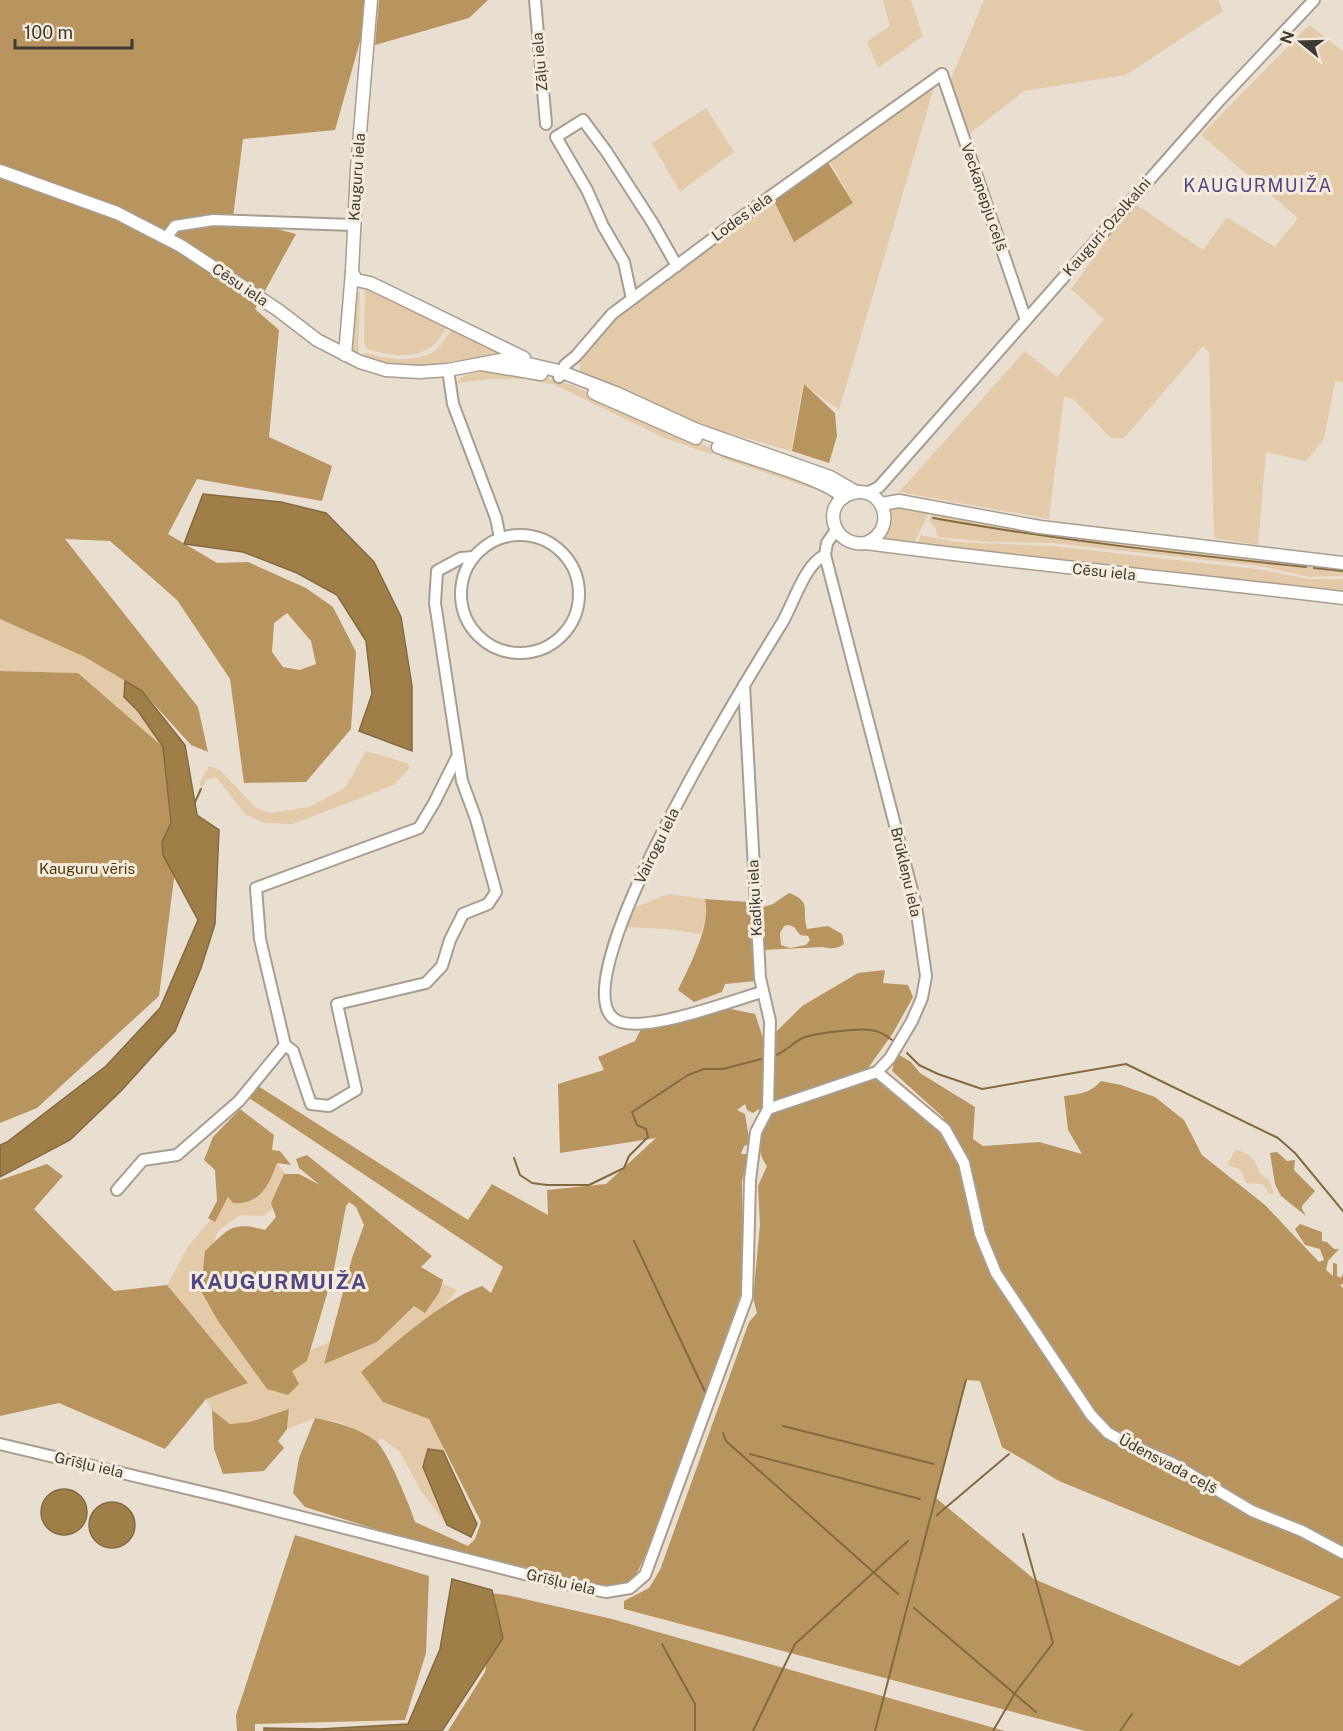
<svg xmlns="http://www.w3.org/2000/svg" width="1343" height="1731" viewBox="0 0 1343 1731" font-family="'Public Sans',sans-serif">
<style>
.green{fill:#e3cba9}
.forest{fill:#b8955e;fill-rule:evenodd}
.water{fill:#a07e47;stroke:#836a41;stroke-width:1.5}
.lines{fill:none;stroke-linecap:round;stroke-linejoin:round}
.stream{stroke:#836a41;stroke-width:2}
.minor-casing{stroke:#a89e90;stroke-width:14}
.major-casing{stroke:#a89e90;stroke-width:15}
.minor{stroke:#fff;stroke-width:10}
.major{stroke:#fff;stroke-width:12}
.labels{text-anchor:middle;stroke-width:6;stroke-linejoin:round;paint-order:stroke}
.street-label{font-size:15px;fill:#3e3a34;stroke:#f6ecdd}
.park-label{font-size:15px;fill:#503709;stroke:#f6ecdd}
.quarter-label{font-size:18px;letter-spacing:1.5px;fill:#524684;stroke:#f6ecdd}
.district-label{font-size:21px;font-weight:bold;letter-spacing:1.5px;fill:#524684;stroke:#f6ecdd}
</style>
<rect width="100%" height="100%" fill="#e9dfd0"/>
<!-- green -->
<g class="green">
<path d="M883 0H911L923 36 878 68 867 42 890 26Z"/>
<path d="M984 0H1218L1223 11 1126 75 1024 91 968 135 950 81Z"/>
<path d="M1309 25 1343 51V382L1335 381 1324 439 1306 461 1266 452 1258 545 1214 538 1209 352 1203 346 1124 438H1111L1073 399 1064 397 1049 519 899 492 1025 351 1057 377 1104 319 1071 289 1134 203 1203 250 1227 217 1275 247 1298 218 1201 135Z"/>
<path d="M936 81 839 410 803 384 791 451 683 420 580 374V357L603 330 772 197 794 242 853 203 827 156Z"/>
<path d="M706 108 734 152 680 192 652 143Z"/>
<path d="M369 286 448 324C431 361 401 359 367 349L364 342 365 287Z"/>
<path d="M360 290 358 358 353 353 350 344 354 327 355 299Z"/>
<path d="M453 327 507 353 486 360 454 361 425 366H396L362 359 363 354 367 353C387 359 417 364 436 350 443 344 448 334 453 327Z"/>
<path d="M495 371 532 374 572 385 715 450 714 453 711 454 664 438 555 385 525 379H492L457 383C463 371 483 372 495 371Z"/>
<path d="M719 453 819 485 832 495 721 458Z"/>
<path d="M892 505 929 513 913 545 881 541 887 528Z"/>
<path d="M932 513 1060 535 1343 568V576L1310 577 1260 566 1052 543 988 542 938 537 935 527 929 520Z"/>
<path d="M921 535 957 542 1053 546 1264 570 1308 579H1343V592L916 546Z"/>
<path d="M0 619 85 657 125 681V697L138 711 163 747 78 673 0 671Z"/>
<path d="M366 751 407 763 410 768 394 785 293 824 265 823 246 815 216 777 206 780 201 789 200 782 209 766 220 770 256 808 271 813 309 807 345 788Z"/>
<path d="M668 894 705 899 708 911 701 934 667 929 627 927 631 909Z"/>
<path d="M1235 1150C1248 1151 1257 1160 1259 1172L1270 1182 1274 1194H1270L1262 1184 1246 1183 1240 1169 1227 1165Z"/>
<path d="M277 1163 287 1176 280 1201 264 1216 240 1215 218 1231 210 1252 284 1360 357 1332 426 1276 457 1290 427 1327 421 1405 441 1426 443 1451 428 1449 430 1486 447 1525 421 1491 400 1452 381 1438 378 1442 339 1422 315 1418 287 1429 289 1410 250 1422 230 1424 212 1410 206 1399 248 1383 167 1285 189 1245 218 1211 224 1188Z"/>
</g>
<!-- forest -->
<g class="forest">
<path d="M0 0H367L368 13 335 130 243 139 233 217 296 234 255 309 279 330 269 437 332 466 322 501 197 479 168 534 217 563 248 562 306 588 333 607 356 652 351 729 306 782 244 783 230 679 177 600 110 541 65 539 198 707 208 752 191 745 142 691 85 657 0 619ZM287 613 311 641 316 664 300 670 283 667 272 652 274 623Z"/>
<path d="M379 0H488L469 18 375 45Z"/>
<path d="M826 159 853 203 794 242 772 197Z"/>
<path d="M804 384 835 413 837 436 829 463 792 451Z"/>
<path d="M0 671 78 673 163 747 175 871 159 996 37 1108 0 1123Z"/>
<path d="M789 893C813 902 801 910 807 929L828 926 842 934 844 944C837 949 832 949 823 947L763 950 760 908 773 904ZM789 925 794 927 800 935 808 936 810 940 806 945 790 948 781 945 780 933 784 926Z"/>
<path d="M705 899 749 902 755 981 725 984 722 992 694 1002 678 990C689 967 712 924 705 899Z"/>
<path d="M885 970 883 983 908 985 913 997 893 1033 866 1071 932 1124 944 1118 892 1071 896 1053 911 1062 920 1073 975 1107 973 1139 983 1146 1039 1142 1082 1154 1068 1130 1064 1096C1080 1094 1090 1093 1101 1081L1121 1085 1155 1097 1184 1120 1202 1155 1265 1205 1319 1262 1324 1260 1320 1249 1305 1245 1295 1229 1300 1224 1322 1232V1241L1327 1242 1334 1249H1339L1328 1261 1326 1270 1333 1276V1263L1337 1264V1276L1341 1278 1343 1273V1284L1340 1285 1343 1288V1731H1085L624 1609V1601L649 1588 660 1570 749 1322 757 1313 753 1298 760 1225 758 1186 767 1166C755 1152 760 1127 759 1109L753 1113 747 1110 745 1104 737 1110 745 1114 750 1144 744 1146 741 1154H749L742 1181 743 1286 703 1410 656 1532 631 1586C590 1594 546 1577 506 1566 438 1549 372 1528 305 1507L293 1493 299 1458 315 1418C336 1422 358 1428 376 1441 387 1450 410 1506 415 1522L468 1546 475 1539 481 1522 429 1419 383 1402 361 1372C393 1345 442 1300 482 1286L491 1293 503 1267 246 1096 255 1084 468 1220 492 1184 548 1215 547 1190 606 1184 656 1138 560 1153 558 1084 604 1070 598 1057 635 1041 642 1027 721 1007 755 1014 764 1041 770 1038 802 1006 858 973ZM966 1380 980 1381 1002 1447 1059 1481 1341 1597 1239 1666 1034 1579 936 1498Z"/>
<path d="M240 1109 274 1135 272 1150 280 1151 291 1165 277 1163C269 1185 260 1205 233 1203L228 1197 215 1222 208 1218 217 1201 215 1170 204 1160 213 1137Z"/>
<path d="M1277 1152 1287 1161 1295 1160 1294 1170 1315 1191 1302 1206V1209L1306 1216 1281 1196 1275 1184 1270 1153Z"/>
<path d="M307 1155 432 1256 421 1267 443 1280 439 1293 425 1313 414 1306 377 1342 324 1364 352 1258 364 1225 356 1207 349 1202 346 1206 333 1274 307 1361 292 1371 299 1384 288 1395 267 1389 218 1321 201 1291 205 1251C229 1229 231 1221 265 1230L276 1217 271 1203 284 1174H299L320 1185 299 1168 296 1159Z"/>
<path d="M47 1164 63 1176 34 1209 114 1291 167 1285 248 1383 206 1399 165 1449 59 1403 0 1416V1180Z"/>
<path d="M289 1409 287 1429 278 1441 284 1448 264 1471 223 1474 214 1449 212 1410 230 1424 250 1422Z"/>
<path d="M295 1535 429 1576 426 1653 405 1720 255 1724V1731H237L236 1715Z"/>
<path d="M480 1592 507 1595 612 1619 1005 1731H448L485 1672 489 1648Z"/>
</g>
<!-- water -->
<g class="water">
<path d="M203 494 281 502 326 513 374 562 401 617 412 686V751L359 731 372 694 366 641 337 595 297 573 243 552 184 544Z"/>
<path d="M125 681 142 691 185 745 197 815 219 830 215 924 201 968 175 1031 121 1091 70 1140 0 1177V1145L7 1142 106 1066 160 1008 198 920 163 855 162 842 171 823 163 747 138 711 124 697Z"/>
<path d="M428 1449 443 1451 477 1524 471 1537 447 1525 423 1467Z"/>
<circle cx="64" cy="1512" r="23"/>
<circle cx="112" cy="1525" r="23"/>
<path d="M452 1579 492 1590 503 1638 442 1731H264V1728L320 1729 408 1724 440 1649Z"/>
</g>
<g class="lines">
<!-- stream -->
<g class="stream">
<path d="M933 518C1057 540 1181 554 1306 567"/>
<path d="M1314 568 1343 571"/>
<path d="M195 802 201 789"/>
<path d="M907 1053 919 1065 938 1074 982 1089 1126 1064 1278 1138 1295 1153 1343 1211"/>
<path d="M773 1056C786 1053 793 1041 805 1037 818 1033 858 1028 871 1030 879 1031 886 1035 892 1040"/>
<path d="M514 1158 520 1175 532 1183 547 1185H589L624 1168 629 1156 648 1137 646 1129 637 1125 632 1112 688 1075 704 1069H723L765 1058"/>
<path d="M634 1241 705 1392"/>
<path d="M783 1426 934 1464"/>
<path d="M723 1433 726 1441 898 1594"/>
<path d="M750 1454 920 1499"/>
<path d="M937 1515 1009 1454"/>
<path d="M914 1608 1036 1712"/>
<path d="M662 1644 695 1704V1731"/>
<path d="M753 1731 795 1644 908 1541"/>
<path d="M875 1731 966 1380"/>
<path d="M993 1731 1015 1693 1053 1643 1023 1534"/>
<path d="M1120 1731 1132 1714"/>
</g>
<!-- minor casing -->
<g class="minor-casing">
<g id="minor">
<path d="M535 0 546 124"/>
<path d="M166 238 175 226 213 220 353 225"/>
<path d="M632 299 624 262 603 226 587 190 556 137 583 120 606 151 652 222 677 266"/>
<path d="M448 370 453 404 496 518 500 538"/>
<path d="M559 377 565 365 576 356 612 314 743 216 942 74 1026 320"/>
<path d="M867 493 879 487 1218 102 1314 0"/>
<circle cx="520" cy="594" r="59"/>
<path d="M762 992C733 1000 636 1038 613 1018 563 975 751 673 782 623 794 603 804 565 825 555"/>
<path d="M285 1045 293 1051 311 1104 329 1106 356 1090 337 1004 426 983 442 966 450 940 463 914 488 904 496 892 476 819 462 781 435 603 437 571 461 558 473 557"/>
<path d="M877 1072 945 1129 964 1163 980 1234 996 1273 1091 1415 1108 1433 1128 1444 1172 1463 1252 1511 1302 1531 1343 1553"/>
<path d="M768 1109 877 1072 890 1058 912 1021 922 998 926 976 916 906 825 555 827 543 836 530"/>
<path d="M117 1190 143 1160 177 1155 239 1101 285 1045 260 939 256 888 419 828 434 803 458 755"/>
<path d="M0 1444 227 1498 552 1581 606 1592 630 1588 645 1575 747 1297 750 1180 756 1132 768 1109 770 1021 760 978 744 685"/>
</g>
</g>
<!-- major casing -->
<g class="major-casing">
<g id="major">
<path d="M0 171 117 213 181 246 278 310 317 340 360 362 386 370 420 372 448 370 506 359 559 371 616 393 697 430 830 477 856 492"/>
<path d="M352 272 356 280 370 283 395 295 524 358"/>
<path d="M345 355 352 272 357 169 371 0"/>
<path d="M481 364 541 374"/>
<path d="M594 393 696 438"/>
<path d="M718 447C742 456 831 480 843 498"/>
<path d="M881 504 899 501 1040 527 1343 563"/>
<path d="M866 543C900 529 882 482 850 494 820 505 833 548 866 543 1024 564 1184 579 1343 598"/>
</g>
</g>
<!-- minor -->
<use href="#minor" class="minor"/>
<!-- major -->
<use href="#major" class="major"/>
</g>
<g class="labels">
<!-- street labels -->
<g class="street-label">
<text transform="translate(540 62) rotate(-95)" y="5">Zāļu iela</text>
<text transform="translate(357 177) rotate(-86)" y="5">Kauguru iela</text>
<text transform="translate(984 197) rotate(71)" y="5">Veckaņepju ceļš</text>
<text transform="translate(742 217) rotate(-36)" y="5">Lodes iela</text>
<text transform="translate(1107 227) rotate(-49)" y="5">Kauguri-Ozolkalni</text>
<text transform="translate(240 285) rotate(34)" y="5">Cēsu iela</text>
<text transform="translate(1104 572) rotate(6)" y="5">Cēsu iela</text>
<text transform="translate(657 846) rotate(-64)" y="5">Vairogu iela</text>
<text transform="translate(906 872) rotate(77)" y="5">Brūkleņu iela</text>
<text transform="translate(755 898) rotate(-93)" y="5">Kadiķu iela</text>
<text transform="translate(1168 1464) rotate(28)" y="5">Ūdensvada ceļš</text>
<text transform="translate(89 1465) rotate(13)" y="5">Grīšļu iela</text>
<text transform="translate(561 1582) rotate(13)" y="5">Grīšļu iela</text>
</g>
<!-- park labels -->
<g class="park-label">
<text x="87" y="874">Kauguru vēris</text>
</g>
<!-- quarter labels -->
<g class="quarter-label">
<text x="1258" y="192">KAUGURMUIŽA</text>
</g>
<!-- district labels -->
<g class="district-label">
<text x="279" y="1289">KAUGURMUIŽA</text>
</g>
</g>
<!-- north arrow -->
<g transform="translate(1301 42) rotate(289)" stroke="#f6ecdd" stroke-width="4.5" paint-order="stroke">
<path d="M0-4.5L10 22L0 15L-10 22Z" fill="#3e3a34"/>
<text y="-9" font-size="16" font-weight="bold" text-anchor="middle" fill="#3e3a34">N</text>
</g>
<!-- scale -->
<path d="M15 39v9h117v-9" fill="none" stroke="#3e3a34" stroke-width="3"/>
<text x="24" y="39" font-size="18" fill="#3e3a34" stroke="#f6ecdd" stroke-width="4.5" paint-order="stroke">100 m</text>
</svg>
